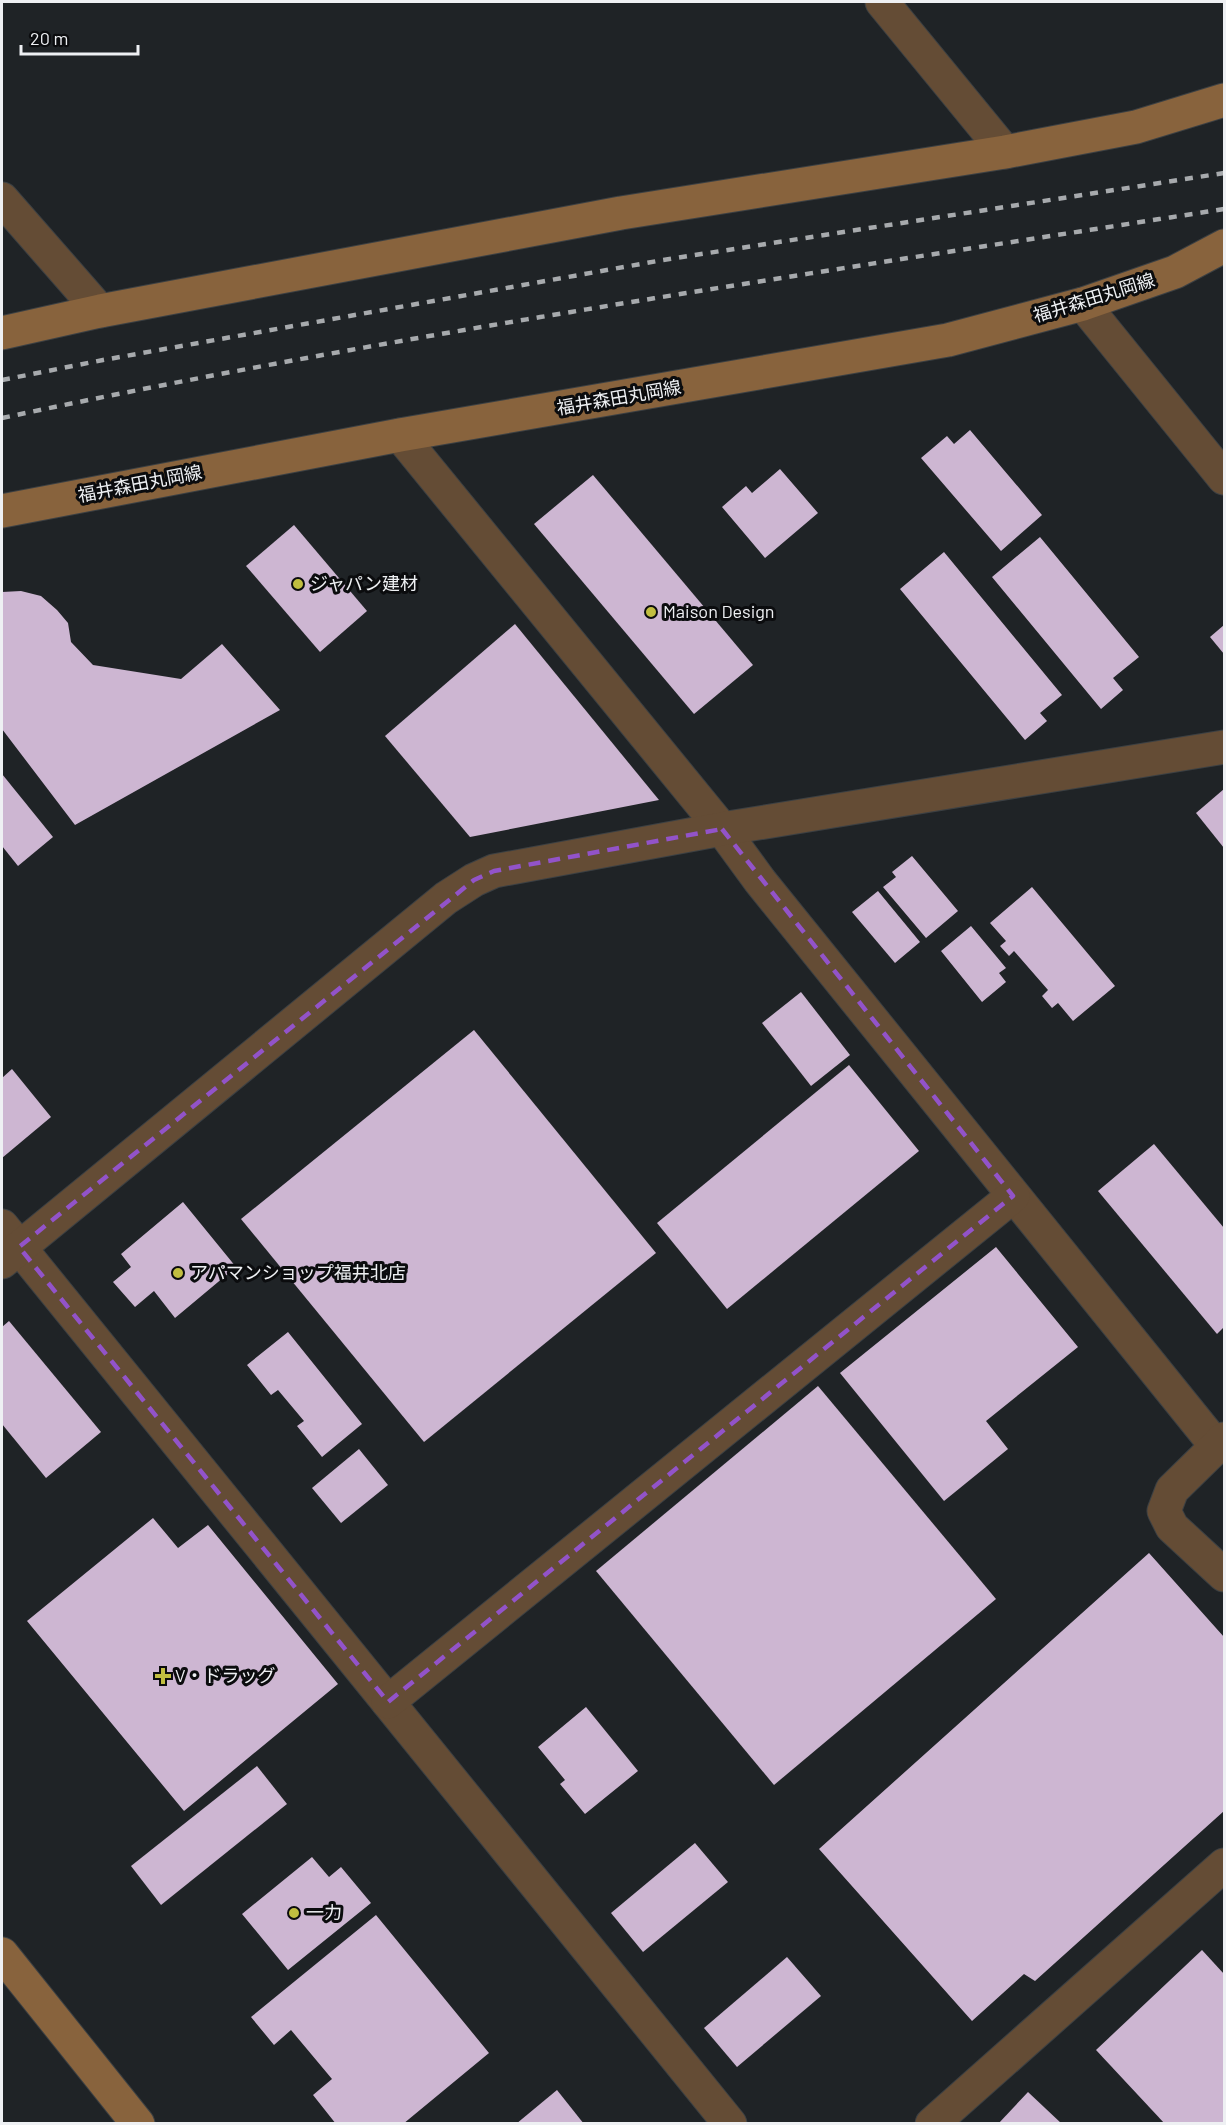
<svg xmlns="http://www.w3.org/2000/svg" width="1226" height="2125" viewBox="0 0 1226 2125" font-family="Barlow,'Noto Sans JP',sans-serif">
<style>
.building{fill:#cdb6d2}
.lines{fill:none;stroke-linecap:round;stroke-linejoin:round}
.street-casing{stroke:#3c4043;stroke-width:35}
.secondary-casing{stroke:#3c4043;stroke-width:35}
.street{stroke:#644c35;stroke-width:33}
.secondary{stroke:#88633d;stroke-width:33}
.rail{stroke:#a7aaad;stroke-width:4.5;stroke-dasharray:8 8;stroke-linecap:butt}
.marked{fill:none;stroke:#9253c9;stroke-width:4.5;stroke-dasharray:12 8;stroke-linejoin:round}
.poi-dot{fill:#c1be40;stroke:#0b0c0e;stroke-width:2}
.labels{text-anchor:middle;stroke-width:6;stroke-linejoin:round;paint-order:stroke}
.street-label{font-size:18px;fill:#eef0f3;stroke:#0b0c0e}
.poi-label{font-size:18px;fill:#eef0f3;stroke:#0b0c0e;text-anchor:start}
</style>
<rect width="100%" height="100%" fill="#1f2326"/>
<!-- building -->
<g class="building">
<path d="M970 430 1042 515 1001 551 921 458 947 436 954 444Z"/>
<path d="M780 469 818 513 765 558 722 507 746 486 752 493Z"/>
<path d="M593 475 753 665 694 714 534 524Z"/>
<path d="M294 525 367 611 320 652 246 566Z"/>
<path d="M1040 537 1139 657 1113 678 1123 690 1101 709 992 577Z"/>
<path d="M944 552 1062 695 1040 713 1047 721 1025 740 900 589Z"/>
<path d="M21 591 41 596 57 610 68 623 71 642 93 665 181 679 222 644 280 710 75 825 2 729V592Z"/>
<path d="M515 624 659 800 470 837 385 736Z"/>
<path d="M1224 625V654L1210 637Z"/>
<path d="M2 774 53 837 18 866 2 846Z"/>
<path d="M1224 789V848L1196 813Z"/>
<path d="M912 856 958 911 926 938 883 887 896 877 892 872Z"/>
<path d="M1032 887 1115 986 1073 1021 1058 1003 1052 1008 1042 996 1048 990 1014 951 1009 956 1000 946 1006 941 990 923Z"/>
<path d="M878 891 920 942 895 963 852 912Z"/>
<path d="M971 926 1006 968 999 973 1006 982 982 1002 941 951Z"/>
<path d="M801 992 850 1055 811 1086 762 1023Z"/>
<path d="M474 1030 656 1253 424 1442 241 1219Z"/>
<path d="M849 1065 919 1151 727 1309 657 1223Z"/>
<path d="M12 1069 51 1117 2 1158V1078Z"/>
<path d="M1154 1144 1224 1228V1327L1217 1334 1098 1191Z"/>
<path d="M183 1202 236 1267 175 1318 154 1291 135 1307 113 1282 131 1267 121 1254Z"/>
<path d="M996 1247 1078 1347 986 1421 1008 1449 944 1501 840 1373Z"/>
<path d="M9 1321 101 1432 46 1478 2 1424V1327Z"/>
<path d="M288 1332 362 1424 322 1457 297 1426 304 1421 278 1390 271 1395 247 1365Z"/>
<path d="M818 1386 996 1599 774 1785 596 1571Z"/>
<path d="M359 1449 388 1485 341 1523 312 1488Z"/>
<path d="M153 1518 178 1548 208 1525 338 1684 184 1811 27 1621Z"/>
<path d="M1149 1553 1224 1637V1811L1035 1981 1024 1974 972 2021 819 1849Z"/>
<path d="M586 1707 638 1771 585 1814 560 1784 565 1780 538 1747Z"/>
<path d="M257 1766 287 1804 161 1905 131 1866Z"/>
<path d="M695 1843 728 1882 643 1952 611 1913Z"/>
<path d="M312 1857 329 1877 341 1867 371 1903 288 1970 242 1914Z"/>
<path d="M376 1915 489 2053 403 2124H336L313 2095 332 2079 291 2030 274 2045 251 2017Z"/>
<path d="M1202 1950 1224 1974V2124H1165L1096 2050Z"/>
<path d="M787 1957 821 1996 737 2067 704 2028Z"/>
<path d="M557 2090 584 2124H516Z"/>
<path d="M1028 2092 1062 2124H998Z"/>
</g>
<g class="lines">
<!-- street casing -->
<g class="street-casing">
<g id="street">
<path d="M882 2 1005 152"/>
<path d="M2 199 100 311"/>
<path d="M1083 304 1224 478"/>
<path d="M400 435 722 829 760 881 1217 1447"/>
<path d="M2 1226 730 2124"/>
<path d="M2 1262 446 898 474 880 494 871 722 829 1224 747"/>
<path d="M1224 1439 1172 1490 1164 1511 1172 1527 1224 1575"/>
<path d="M388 1702 1013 1196"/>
<path d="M932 2124 1224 1865"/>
</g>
</g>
<!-- secondary casing -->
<g class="secondary-casing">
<g id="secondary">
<path d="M2 333 100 311 621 213 1005 152 1136 127 1224 100"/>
<path d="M2 511 400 435 948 340 1083 304 1175 272 1224 246"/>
<path d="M2 1954 138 2124"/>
</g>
</g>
<!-- street -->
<use href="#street" class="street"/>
<!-- secondary -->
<use href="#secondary" class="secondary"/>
<!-- rail -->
<g class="rail">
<path d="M2 380 103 360 663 260 1224 173"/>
<path d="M2 418C406 332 816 273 1224 209"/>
</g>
</g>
<!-- marked area -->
<path class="marked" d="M722 829 1013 1196 388 1702 19 1247 474 880 494 871Z"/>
<!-- markers -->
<g class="poi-dot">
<circle cx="298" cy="584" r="6"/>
<circle cx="651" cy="612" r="6"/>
<circle cx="178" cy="1273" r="6"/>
<path d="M160 1667h6v6h6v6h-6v6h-6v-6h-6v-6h6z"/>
<circle cx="294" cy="1913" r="6"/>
</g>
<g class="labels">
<!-- street labels -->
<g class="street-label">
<text transform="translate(1094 298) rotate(-17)" y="6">福井森田丸岡線</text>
<text transform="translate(619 398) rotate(-10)" y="6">福井森田丸岡線</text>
<text transform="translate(140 484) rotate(-11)" y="6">福井森田丸岡線</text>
</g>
<!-- poi labels -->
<g class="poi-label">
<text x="310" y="590">ジャパン建材</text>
<text x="663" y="618">Maison Design</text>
<text x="190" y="1279">アパマンショップ福井北店</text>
<text x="175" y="1682">V・ドラッグ</text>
<text x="306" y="1919">一力</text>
</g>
</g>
<!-- border -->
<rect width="1226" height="2125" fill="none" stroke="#eef0f3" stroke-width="6"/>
<!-- scale -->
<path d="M21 45v9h117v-9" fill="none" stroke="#eef0f3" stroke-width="3"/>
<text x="30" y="45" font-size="18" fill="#eef0f3" stroke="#0b0c0e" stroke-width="4.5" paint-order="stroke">20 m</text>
</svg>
